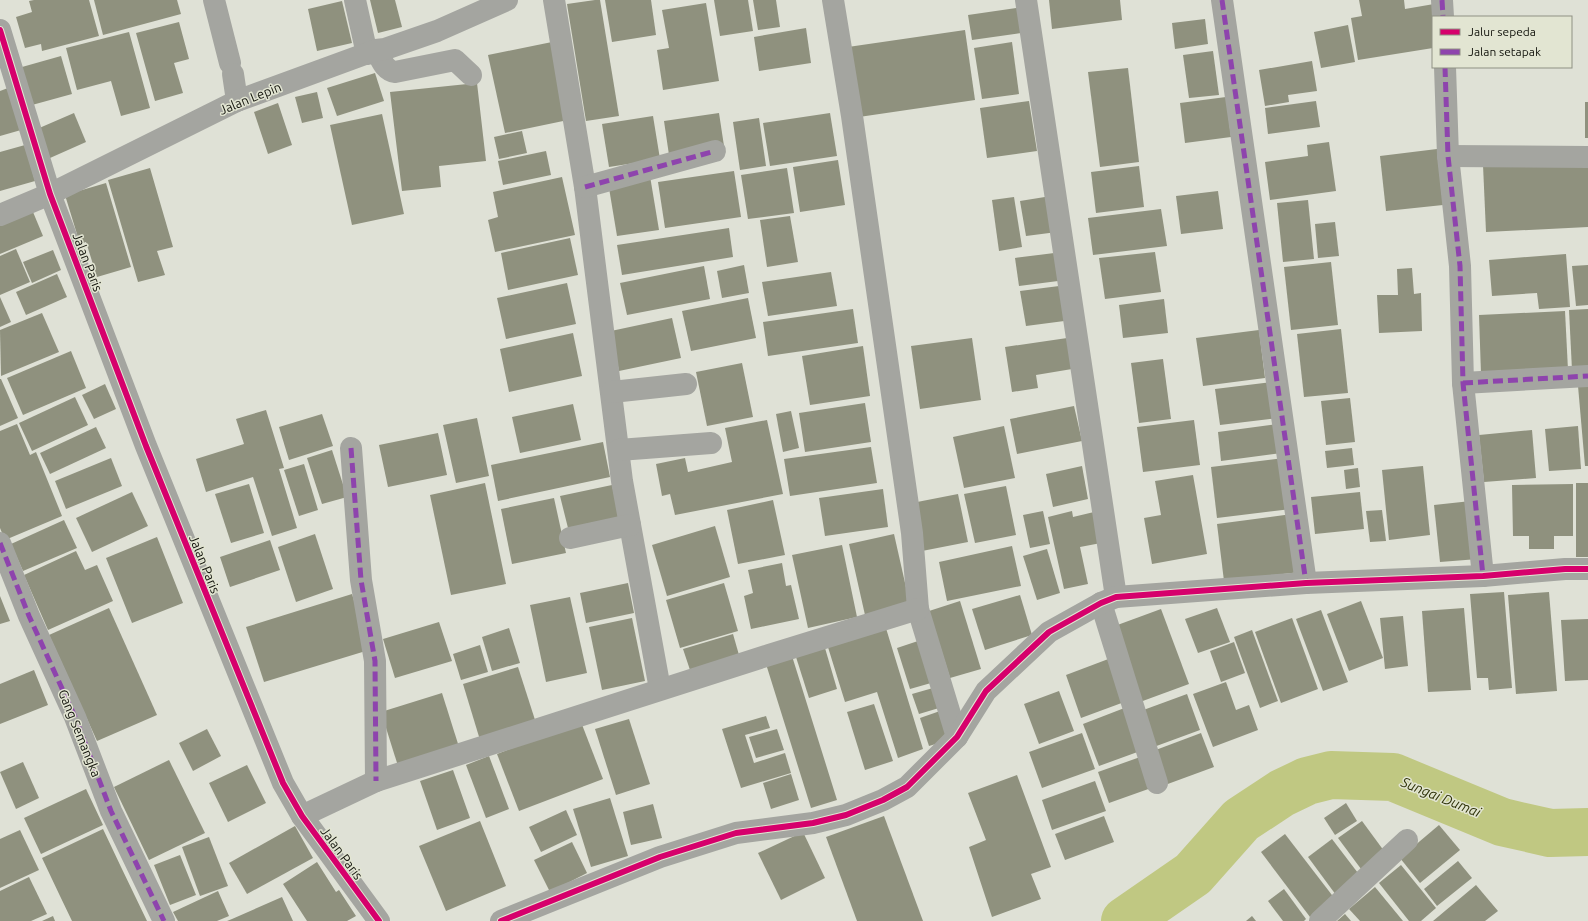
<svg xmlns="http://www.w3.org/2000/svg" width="1588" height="921" viewBox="0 0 1588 921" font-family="Ubuntu,sans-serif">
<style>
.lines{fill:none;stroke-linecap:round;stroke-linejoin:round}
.river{stroke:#c0c882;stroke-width:48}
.building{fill:#8f917e}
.minor{stroke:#a4a5a0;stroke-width:22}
.quiet{stroke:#8e44ad;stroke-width:5;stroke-dasharray:10 5;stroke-linecap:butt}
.cycleway-casing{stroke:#e2e5d2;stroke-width:8}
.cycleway{stroke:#d6006c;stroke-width:6}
.labels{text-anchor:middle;stroke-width:3;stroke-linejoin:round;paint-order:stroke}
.street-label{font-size:13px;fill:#12130c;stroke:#e2e5d2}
.water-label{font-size:14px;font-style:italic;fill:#2f3309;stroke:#e2e5d2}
</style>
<rect width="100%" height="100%" fill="#dfe1d6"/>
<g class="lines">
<!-- river -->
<path class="river" d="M1125 921 1193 874 1241 820 1282 793 1307 781 1331 775 1393 777 1502 822 1550 833 1588 832"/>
</g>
<!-- building -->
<g class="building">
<path d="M34 0H89L99 36 42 51 41 44 25 48 16 17 32 12 29 1Z"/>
<path d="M94 0H177L181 14 103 35Z"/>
<path d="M370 0H395L402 27 378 33Z"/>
<path d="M595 0H600L619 116 586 121 567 4Z"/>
<path d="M605 0H651L656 35 612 42Z"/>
<path d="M714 0H748L753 31 720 36Z"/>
<path d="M753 0H776L780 27 758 30Z"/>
<path d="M1049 0H1120L1122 20 1052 29Z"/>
<path d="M1359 0H1404L1405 9 1434 4 1433 48 1358 60 1351 18 1362 16Z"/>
<path d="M342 1 352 43 317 51 308 9Z"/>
<path d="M706 3 719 81 663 90 657 50 669 48 662 10Z"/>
<path d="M1024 7 1028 32 972 40 968 15Z"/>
<path d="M1205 19 1208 44 1175 49 1172 23Z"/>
<path d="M179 22 189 59 174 63 183 93 155 101 136 33Z"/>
<path d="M1348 25 1355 62 1321 68 1314 32Z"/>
<path d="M806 28 811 63 759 71 754 37Z"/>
<path d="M965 30 975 100 859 117 848 47Z"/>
<path d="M129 32 150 108 121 116 111 81 77 90 66 48Z"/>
<path d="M552 42 568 120 505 133 488 55Z"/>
<path d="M1012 42 1019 94 982 99 974 48Z"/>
<path d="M1213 51 1219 95 1189 98 1183 55Z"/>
<path d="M61 56 72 94 32 105 22 67Z"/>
<path d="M1312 61 1317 91 1288 95 1289 102 1265 106 1259 70Z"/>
<path d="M1128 68 1139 162 1100 167 1088 72Z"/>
<path d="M375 73 384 101 337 116 327 88Z"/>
<path d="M477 83 486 161 439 166 441 187 402 191 390 92Z"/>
<path d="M8 88 21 130 0 136V91Z"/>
<path d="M317 92 323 118 302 123 295 97Z"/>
<path d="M1226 97 1231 137 1185 143 1180 103Z"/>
<path d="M1029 101 1037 151 987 158 980 108Z"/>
<path d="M1316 101 1320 127 1268 134 1265 108Z"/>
<rect x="1585" y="102" width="3" height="36"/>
<path d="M278 103 292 145 268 154 254 112Z"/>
<path d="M74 113 86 142 50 158 37 129Z"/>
<path d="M719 113 724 146 669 155 664 121Z"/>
<path d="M830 113 837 156 770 166 763 123Z"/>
<path d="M382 114 404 214 352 225 330 125Z"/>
<path d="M653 116 660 159 609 167 602 124Z"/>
<path d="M759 118 766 166 740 170 733 122Z"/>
<path d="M522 131 527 153 499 159 494 137Z"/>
<path d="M1329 142 1336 191 1270 200 1265 162 1308 156 1307 145Z"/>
<path d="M25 145 35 181 0 191V152Z"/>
<path d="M1437 149 1443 205 1386 211 1380 156Z"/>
<path d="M546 151 551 175 503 185 498 161Z"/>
<path d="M838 160 845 205 800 212 793 167Z"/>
<path d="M1588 161V227L1486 232 1483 165Z"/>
<path d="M1139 166 1144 207 1096 213 1091 172Z"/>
<path d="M150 168 173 247 157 251 165 275 138 282 108 180Z"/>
<path d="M787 168 794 213 748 219 741 175Z"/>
<path d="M734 171 741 217 665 228 658 182Z"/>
<path d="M650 176 659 230 617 236 608 182Z"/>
<path d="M562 177 575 235 495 252 488 220 498 217 493 192Z"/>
<path d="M106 183 131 267 97 277 86 242 80 244 65 195Z"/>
<path d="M1218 191 1223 229 1181 234 1176 196Z"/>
<path d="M1051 196 1057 232 1026 236 1020 201Z"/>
<path d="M1014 197 1022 247 999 251 992 200Z"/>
<path d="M1308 200 1314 259 1283 262 1277 203Z"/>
<path d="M1161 209 1167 246 1093 255 1088 218Z"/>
<path d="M33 212 43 236 0 254V226Z"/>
<path d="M790 216 798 262 767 267 760 220Z"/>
<path d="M1335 222 1339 256 1318 258 1315 224Z"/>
<path d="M729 228 733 257 622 275 617 245Z"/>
<path d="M570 238 578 275 508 290 501 253Z"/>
<path d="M16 249 30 282 0 295V256Z"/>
<path d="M53 250 61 270 32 283 23 262Z"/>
<path d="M1062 252 1066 280 1019 286 1015 258Z"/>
<path d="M1155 252 1161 292 1105 299 1099 258Z"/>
<path d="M1566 254 1570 307 1539 309 1537 293 1492 296 1489 260Z"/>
<path d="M1331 262 1338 325 1291 330 1284 267Z"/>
<path d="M744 265 749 293 722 298 717 271Z"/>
<path d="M1588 265V305L1576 306 1572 266Z"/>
<path d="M704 266 710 299 627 315 620 283Z"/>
<path d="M1412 268 1414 294 1421 293 1422 331 1379 333 1377 295H1398L1397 269Z"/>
<path d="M831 272 837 306 768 316 762 282Z"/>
<path d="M57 274 67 297 26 315 16 292Z"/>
<path d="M567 283 576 324 506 339 497 298Z"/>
<path d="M1067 285 1072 320 1026 326 1020 291Z"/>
<path d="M0 297 11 322 0 327Z"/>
<path d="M748 298 756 338 691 351 682 311Z"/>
<path d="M1164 299 1168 333 1123 338 1119 305Z"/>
<path d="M853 309 858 343 768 356 763 322Z"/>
<path d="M1588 309V369L1572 370 1569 310Z"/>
<path d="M1565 311 1568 370 1481 374 1479 315Z"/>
<path d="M42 313 59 352 1 376 0 330Z"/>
<path d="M672 318 681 358 619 371 611 331Z"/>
<path d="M1341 329 1348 393 1304 397 1297 334Z"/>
<path d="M1259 330 1265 378 1203 386 1196 338Z"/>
<path d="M573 333 582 376 509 392 500 349Z"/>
<path d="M1074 337 1078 368 1036 375 1038 388 1012 392 1005 347Z"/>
<path d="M972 338 981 400 920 409 911 346Z"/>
<path d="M863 346 870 396 810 405 802 356Z"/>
<path d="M71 351 86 388 23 415 7 378Z"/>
<path d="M1163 359 1171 419 1139 423 1131 363Z"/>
<path d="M742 363 753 417 707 426 696 372Z"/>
<path d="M0 379H1L18 418 0 426Z"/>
<path d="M1273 382 1278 418 1220 425 1215 389Z"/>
<path d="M105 384 116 409 94 419 82 395Z"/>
<path d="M1578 386H1588V466H1585Z"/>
<path d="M75 397 88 425 32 451 19 423Z"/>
<path d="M1350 398 1355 442 1326 445 1321 401Z"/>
<path d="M865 403 871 442 805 452 799 413Z"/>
<path d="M573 404 581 440 520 453 512 417Z"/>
<path d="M1074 406 1082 441 1017 454 1010 419Z"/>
<path d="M266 410 284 468 279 469 297 528 272 536 253 477 206 492 196 459 244 444 236 419Z"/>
<path d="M791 411 799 448 783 452 776 414Z"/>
<path d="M322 414 333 446 289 460 279 427Z"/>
<path d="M477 418 489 476 456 483 443 425Z"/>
<path d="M767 420 783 494 675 515 670 494 662 496 656 464 685 458 688 472 732 462 725 428Z"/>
<path d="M1194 420 1200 465 1143 472 1137 427Z"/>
<path d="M17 424 30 455 36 452 62 516 5 540 0 528V431Z"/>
<path d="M1278 424 1282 453 1221 461 1218 432Z"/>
<path d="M1004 426 1015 478 964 488 953 437Z"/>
<path d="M1578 426 1581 469 1549 471 1545 429Z"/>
<path d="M96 427 106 448 50 474 40 453Z"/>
<path d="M1532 430 1536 478 1484 482 1479 435Z"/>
<path d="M438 433 447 475 388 487 379 445Z"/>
<path d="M603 442 610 477 498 501 491 465Z"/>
<path d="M871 447 877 483 790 496 784 459Z"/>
<path d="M1352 448 1354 465 1327 468 1325 451Z"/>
<path d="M332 450 347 497 322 504 307 458Z"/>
<path d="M111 458 122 486 66 509 55 481Z"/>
<path d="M1284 458 1291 509 1217 518 1211 467Z"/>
<path d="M304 464 318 510 299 516 284 470Z"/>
<path d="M1082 466 1088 499 1053 507 1046 474Z"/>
<path d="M1423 466 1430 535 1389 540 1382 470Z"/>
<path d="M1358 468 1360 487 1346 489 1344 470Z"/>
<path d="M1193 475 1207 554 1152 564 1144 518 1161 515 1155 481Z"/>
<path d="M485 483 506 584 451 595 430 495Z"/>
<rect x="1576" y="483" width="12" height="74"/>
<path d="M249 484 264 533 231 543 215 494Z"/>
<path d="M1573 484V536H1554V549H1529V536H1513L1512 485Z"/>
<path d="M612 485 619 517 568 528 560 496Z"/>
<path d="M1006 486 1016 535 975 543 964 494Z"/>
<path d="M883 489 888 527 825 536 819 498Z"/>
<path d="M132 492 148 526 92 552 76 518Z"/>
<path d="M1360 492 1364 529 1315 534 1311 497Z"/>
<path d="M958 494 968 542 922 551 912 503Z"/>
<path d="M554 498 566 553 512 564 501 509Z"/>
<path d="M773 500 785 555 738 564 727 510Z"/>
<path d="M1471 501 1478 559 1440 562 1434 505Z"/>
<path d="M1382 510 1386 541 1370 542 1366 511Z"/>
<path d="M1043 511 1050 544 1030 548 1023 515Z"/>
<path d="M1072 511 1073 517 1094 512 1101 543 1080 547 1088 584 1064 589 1048 517Z"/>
<path d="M1292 514 1300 572 1224 581 1217 524Z"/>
<path d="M64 520 77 548 23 571 11 544Z"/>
<path d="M715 526 730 577 667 596 652 545Z"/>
<path d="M315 534 333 589 296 602 278 547Z"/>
<path d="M894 534 910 605 865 615 849 544Z"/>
<path d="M157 537 183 603 132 623 106 558Z"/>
<path d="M270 540 280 570 230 587 220 557Z"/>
<path d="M842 545 857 617 808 628 792 555Z"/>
<path d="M1012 546 1021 586 947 601 939 562Z"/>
<path d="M1047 549 1060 593 1037 600 1023 556Z"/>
<path d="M76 551 85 570 97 565 113 601 48 630 24 575Z"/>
<path d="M782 563 786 586 791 585 799 619 751 629 744 596 753 593 748 570Z"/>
<path d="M628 583 634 613 586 623 580 593Z"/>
<path d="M724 583 738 631 680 648 666 600Z"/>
<path d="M1504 592 1512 688 1489 690 1488 678H1477L1470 594Z"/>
<path d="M1549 592 1557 691 1516 694 1508 595Z"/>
<path d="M352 594 369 650 264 682 246 627Z"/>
<path d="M1020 595 1032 635 985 650 972 609Z"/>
<path d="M0 596 10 621 0 624Z"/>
<path d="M570 597 587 673 546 682 530 605Z"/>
<path d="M960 601 981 669 950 678 929 611Z"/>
<path d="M1361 601 1383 658 1349 671 1327 614Z"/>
<path d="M109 608 157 715 97 741 49 635Z"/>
<path d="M1217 608 1230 642 1198 653 1185 619Z"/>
<path d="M1464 608 1471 690 1428 692 1422 611Z"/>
<path d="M1161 609 1189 684 1140 702 1112 627Z"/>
<path d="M1321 610 1348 682 1323 691 1296 619Z"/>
<path d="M1403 616 1408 666 1385 669 1380 618Z"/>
<path d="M632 618 645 681 602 690 589 627Z"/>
<path d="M1292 618 1318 689 1281 703 1255 632Z"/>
<path d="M1588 619V680L1565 681 1561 620Z"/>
<path d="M439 622 452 661 395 678 383 639Z"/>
<path d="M885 625 923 749 898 758 877 692 845 702 827 644Z"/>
<path d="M509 628 520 663 492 671 482 637Z"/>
<path d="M1252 630 1278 701 1260 708 1234 637Z"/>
<path d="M733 634 739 655 690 670 683 649Z"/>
<path d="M918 641 931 683 910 689 897 648Z"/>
<path d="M1234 642 1245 673 1221 682 1210 651Z"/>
<path d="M480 645 488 672 461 680 453 654Z"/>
<path d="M825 648 837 689 809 698 796 657Z"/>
<path d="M792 656 837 800 811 808 766 664Z"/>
<path d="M1111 658 1127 701 1081 718 1066 675Z"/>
<path d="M518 667 536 723 480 740 463 684Z"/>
<path d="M34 670 48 705 0 724V684Z"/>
<path d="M1226 682 1236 710 1249 705 1258 730 1213 747 1193 694Z"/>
<path d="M933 688 939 708 919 714 912 694Z"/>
<path d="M1059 691 1074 731 1039 744 1024 704Z"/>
<path d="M442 693 459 747 398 766 381 712Z"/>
<path d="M1187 694 1200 730 1151 748 1138 712Z"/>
<path d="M874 704 893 761 865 770 847 712Z"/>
<path d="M1127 707 1143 750 1099 766 1083 724Z"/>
<path d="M940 711 949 740 929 746 920 718Z"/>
<path d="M766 716 770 728 745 735 754 763 785 753 791 773 741 788 722 729Z"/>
<path d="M629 719 650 784 616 795 595 729Z"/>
<path d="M581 722 603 779 519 811 497 754Z"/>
<path d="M207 729 221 756 193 771 179 743Z"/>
<path d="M777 729 784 750 756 758 749 737Z"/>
<path d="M1082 733 1095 769 1042 788 1029 752Z"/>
<path d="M1201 733 1214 767 1165 785 1153 751Z"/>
<path d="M489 756 509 809 486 818 466 765Z"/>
<path d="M1143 756 1154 787 1109 803 1098 772Z"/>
<path d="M169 760 205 833 149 860 114 787Z"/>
<path d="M23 762 39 798 16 809 0 772Z"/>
<path d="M247 765 266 803 228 822 209 783Z"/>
<path d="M453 770 470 818 437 830 420 781Z"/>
<path d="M791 774 799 800 771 809 763 783Z"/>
<path d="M1017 775 1051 867 1031 874 1041 899 992 917 969 847 986 840 968 793Z"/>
<path d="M1095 781 1106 811 1052 830 1042 800Z"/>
<path d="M86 789 103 825 41 854 24 818Z"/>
<path d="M610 798 628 856 591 867 573 809Z"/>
<path d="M1346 803 1357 821 1335 835 1324 818Z"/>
<path d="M653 804 662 838 631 845 623 812Z"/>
<path d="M566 810 577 835 541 852 529 827Z"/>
<path d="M884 816 923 921H857L826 837Z"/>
<path d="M1104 816 1114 842 1065 860 1055 834Z"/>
<path d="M480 821 506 886 446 911 419 846Z"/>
<path d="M1362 821 1387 855 1364 873 1338 838Z"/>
<path d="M1439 825 1460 850 1420 883 1400 858Z"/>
<path d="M295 826 313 858 247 894 229 863Z"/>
<path d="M103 829 121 867 147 921H72L60 896 42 858Z"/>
<path d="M20 830 39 870 0 888V839Z"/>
<path d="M803 832 825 878 781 900 758 853Z"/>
<path d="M1285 834 1335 899 1310 917 1261 852Z"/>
<path d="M209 837 228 886 200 896 182 847Z"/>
<path d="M1332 839 1361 877 1336 895 1308 857Z"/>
<path d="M572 842 587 873 550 892 534 860Z"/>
<path d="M180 855 196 895 170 905 154 865Z"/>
<path d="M1458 861 1472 878 1437 906 1424 889Z"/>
<path d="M317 862 336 892 339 890 356 916 347 921H307L283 884Z"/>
<path d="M1401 865 1436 908 1421 921H1409L1379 883Z"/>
<path d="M29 877 47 914 31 921H0V891Z"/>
<path d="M1476 885 1498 911 1485 921H1433Z"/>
<path d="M1375 887 1403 921H1360L1349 909Z"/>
<path d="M1284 889 1306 919 1304 921H1283L1268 901Z"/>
<path d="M218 891 229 916 217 921H178L173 912Z"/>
<path d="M282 897 293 921H227L232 919Z"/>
<path d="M1345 914 1351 921H1337Z"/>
<path d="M53 916 55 921H42Z"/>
<path d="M1252 916 1256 921H1246Z"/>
</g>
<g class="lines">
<!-- minor -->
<g class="minor">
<path d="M214 0 230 63"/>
<path d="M355 0 367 54"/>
<path d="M554 0 585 187 622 481 660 689"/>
<path d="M833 0 852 116 912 533 918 609 957 737"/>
<path d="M1026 0 1116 597"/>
<path d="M1222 0 1306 583"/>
<path d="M1442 0 1443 17"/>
<path d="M0 30 50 194 146 446 283 783 302 816 379 921"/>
<path d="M376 50C381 59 384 70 395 72L455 60 471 75"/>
<path d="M1445 67 1448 156 1460 266 1463 383 1483 576"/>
<path d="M233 74 237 101"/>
<path d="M1448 156 1588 157"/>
<path d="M585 187 715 151"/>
<path d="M0 215 50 194 237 101 376 50 385 49 437 31 507 0"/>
<path d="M1463 383 1588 376"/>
<path d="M612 392 686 384"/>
<path d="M351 448 361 580 375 661 376 781"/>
<path d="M619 450 711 443"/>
<path d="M570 538 630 525"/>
<path d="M0 543 29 616 75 717 111 811 164 921"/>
<path d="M1101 603 1157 783"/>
<path d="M302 816 376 781 769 655 918 609"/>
<path d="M501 921 660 857 736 833 813 823 846 815 883 800 907 787 957 737 986 691 1049 632 1101 603 1116 597 1306 583 1483 576 1565 569H1588"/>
<path d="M1320 921 1407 840"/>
</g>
<!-- quiet -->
<g class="quiet">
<path d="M1222 0 1306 583"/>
<path d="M1442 0 1443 17"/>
<path d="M1445 67 1448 156 1460 266 1463 383 1483 576"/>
<path d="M585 187 715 151"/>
<path d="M1463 383 1588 376"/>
<path d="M351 448 361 580 375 661 376 781"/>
<path d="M0 543 29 616 75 717 111 811 164 921"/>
</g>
<!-- cycleway casing -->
<g class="cycleway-casing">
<g id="cycleway">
<path d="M0 30 50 194 146 446 283 783 302 816 379 921"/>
<path d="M501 921 660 857 736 833 813 823 846 815 883 800 907 787 957 737 986 691 1049 632 1101 603 1116 597 1306 583 1483 576 1565 569H1588"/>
</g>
</g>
<!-- cycleway -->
<use href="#cycleway" class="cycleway"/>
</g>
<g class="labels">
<!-- street labels -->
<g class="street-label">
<text transform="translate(250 98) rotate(-22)" y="5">Jalan Lepin</text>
<text transform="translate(88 262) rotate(69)" y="5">Jalan Paris</text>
<text transform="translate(205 564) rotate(68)" y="5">Jalan Paris</text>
<text transform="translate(80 733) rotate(68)" y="5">Gang Semangka</text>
<text transform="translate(342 853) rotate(54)" y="5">Jalan Paris</text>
</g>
<!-- water labels -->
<g class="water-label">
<text transform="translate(1441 797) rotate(22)" y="5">Sungai Dumai</text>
</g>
</g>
<!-- legend -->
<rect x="1432" y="16" width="140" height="52" fill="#e2e5d2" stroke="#8f9183"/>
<rect x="1440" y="29" width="20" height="6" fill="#d6006c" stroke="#8f9183"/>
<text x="1468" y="36" font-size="12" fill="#12130c">Jalur sepeda</text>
<rect x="1440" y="49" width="20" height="6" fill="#8e44ad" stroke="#8f9183"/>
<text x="1468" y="56" font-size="12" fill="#12130c">Jalan setapak</text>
</svg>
